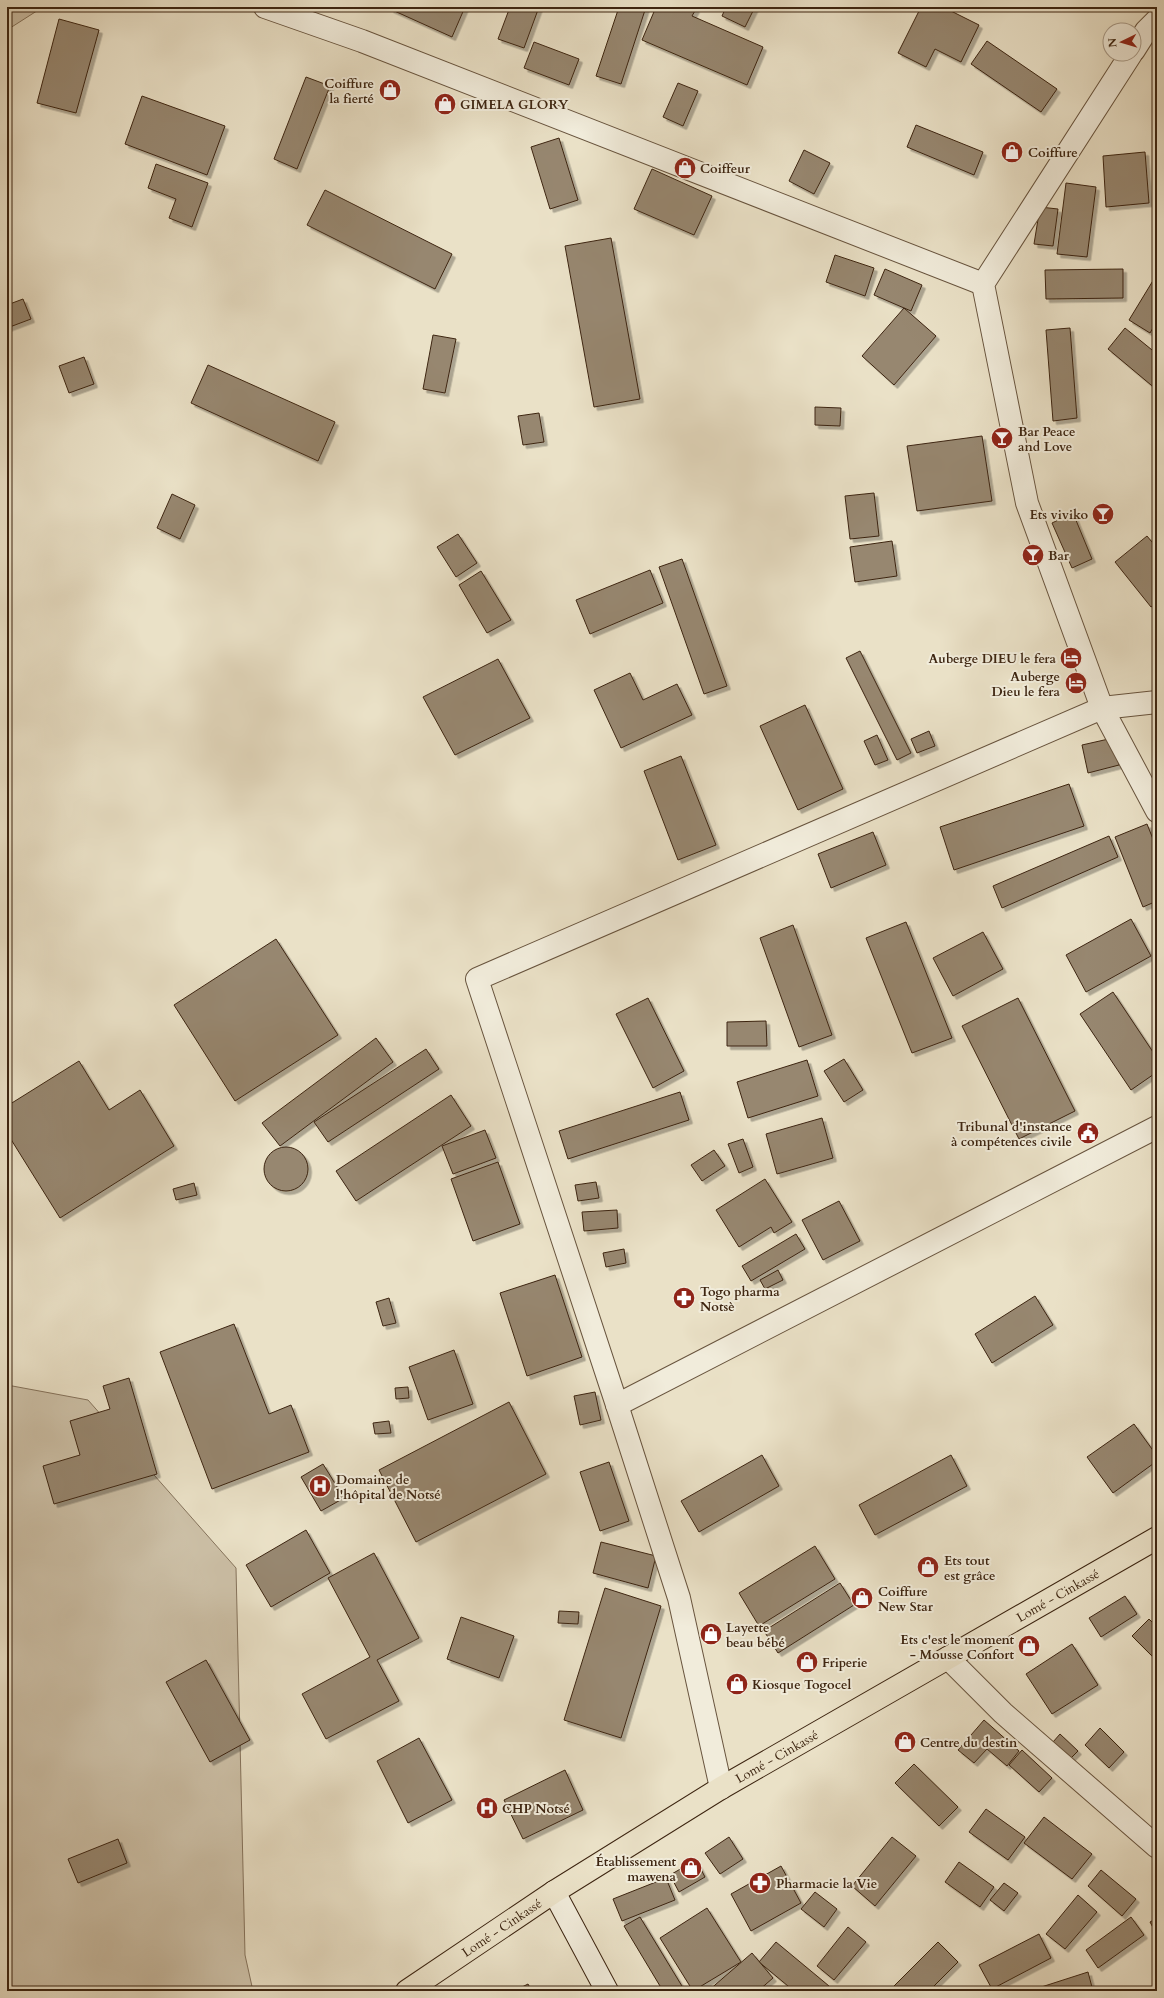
<svg xmlns="http://www.w3.org/2000/svg" width="1164" height="1998" viewBox="0 0 1164 1998" font-family="Cardo,serif">
<style>
.green{fill:#cdc1a8;stroke:#85735c}
.building{fill:#978770;stroke:#3d2511;filter:url(#shadow)}
.lines{fill:none;stroke-linecap:round;stroke-linejoin:round}
.street-casing{stroke:#68543e;stroke-width:24}
.secondary-casing{stroke:#3d2511;stroke-width:24}
.highway-casing{stroke:#3d2511;stroke-width:24}
.street{stroke:#f1ecdb;stroke-width:22}
.secondary{stroke:#f1ecdb;stroke-width:22}
.highway{stroke:#eae1c7;stroke-width:22}
.labels{text-anchor:middle;stroke-width:4;stroke-linejoin:round;paint-order:stroke}
.poi-label{font-size:13px;font-weight:bold;fill:#3d2511;stroke:#f1ecdb;text-anchor:start}
.street-label{font-size:13px;fill:#3d2511;stroke:#f1ecdb}
</style>
<defs>
<filter id="shadow"><feDropShadow dx="3.5" dy="3.5" stdDeviation="0" flood-color="#0004"/></filter>
</defs>
<rect width="100%" height="100%" fill="#eae1c7"/>
<filter id="stains"><feTurbulence type="fractalNoise" baseFrequency=".005" numOctaves="4"/><feColorMatrix values="0 0 0 0 .2 0 0 0 0 .09 0 0 0 0 .02 0 0 0 .5 -.17"/></filter>
<radialGradient id="worn" r=".72"><stop offset=".6" stop-color="#630" stop-opacity="0"/><stop offset="1" stop-color="#630" stop-opacity=".3"/></radialGradient>
<!-- green -->
<g class="green">
<path d="M7 7H43L7 30Z"/>
<path d="M7 1385 88 1400 236 1568 245 1955 253 1991H7Z"/>
</g>
<!-- building -->
<g class="building">
<path d="M391 7H465L452 37 390 9Z"/>
<path d="M510 7H539L524 48 498 39Z"/>
<path d="M619 7H646L621 84 596 76Z"/>
<path d="M656 7H692L696 9 692 16 763 47 747 85 642 40Z"/>
<path d="M726 7H755L745 27 722 16Z"/>
<path d="M921 7H943L979 25 961 62 935 49 926 67 898 53Z"/>
<path d="M59 19 99 30 76 113 37 103Z"/>
<path d="M987 41 1057 89 1041 112 971 64Z"/>
<path d="M534 42 579 59 569 85 524 68Z"/>
<path d="M306 77 330 86 297 169 274 159Z"/>
<path d="M678 83 698 91 683 126 663 117Z"/>
<path d="M142 96 225 126 207 175 125 144Z"/>
<path d="M916 125 983 152 974 175 907 147Z"/>
<path d="M559 138 578 200 550 209 531 147Z"/>
<path d="M804 150 830 163 814 194 789 181Z"/>
<path d="M1145 152 1149 203 1106 207 1103 156Z"/>
<path d="M156 164 208 183 192 227 169 218 176 199 148 188Z"/>
<path d="M652 169 712 196 694 235 634 209Z"/>
<path d="M1066 183 1096 187 1087 257 1057 254Z"/>
<path d="M325 190 452 254 435 289 307 225Z"/>
<path d="M1040 207 1058 209 1053 246 1034 244Z"/>
<path d="M611 238 640 399 594 407 565 246Z"/>
<path d="M835 255 874 268 865 296 826 282Z"/>
<path d="M885 269 922 285 911 311 874 295Z"/>
<path d="M1123 269V298L1046 299 1045 270Z"/>
<path d="M1157 274V321L1150 333 1129 320Z"/>
<path d="M23 299 31 319 7 328V305Z"/>
<path d="M904 308 936 336 894 385 862 356Z"/>
<path d="M1070 328 1077 418 1053 421 1046 330Z"/>
<path d="M1125 328 1157 354V390L1108 349Z"/>
<path d="M433 335 456 339 445 393 423 389Z"/>
<path d="M84 357 94 384 69 393 59 366Z"/>
<path d="M208 365 335 422 318 461 191 403Z"/>
<path d="M815 407 841 408 840 426 815 425Z"/>
<path d="M539 413 544 442 523 445 518 416Z"/>
<path d="M982 436 992 501 917 511 907 446Z"/>
<path d="M874 493 879 536 850 539 845 496Z"/>
<path d="M172 494 195 505 180 539 157 528Z"/>
<path d="M1073 513 1092 559 1072 568 1052 523Z"/>
<path d="M458 534 477 563 456 577 437 547Z"/>
<path d="M1147 536 1157 548V602L1151 607 1115 562Z"/>
<path d="M892 541 897 576 855 582 850 547Z"/>
<path d="M682 559 727 686 704 694 659 567Z"/>
<path d="M650 570 663 603 590 634 576 600Z"/>
<path d="M481 571 511 620 487 633 459 585Z"/>
<path d="M860 651 911 753 897 760 846 658Z"/>
<path d="M498 659 530 718 455 755 423 697Z"/>
<path d="M630 673 643 700 677 684 692 715 621 748 594 690Z"/>
<path d="M805 705 843 789 798 810 760 726Z"/>
<path d="M929 731 935 746 917 753 911 739Z"/>
<path d="M877 735 888 760 875 765 864 741Z"/>
<path d="M1113 738 1119 765 1088 773 1082 745Z"/>
<path d="M681 756 716 845 678 860 644 771Z"/>
<path d="M1069 784 1084 826 954 870 940 827Z"/>
<path d="M1147 824 1157 849V901L1143 907 1115 837Z"/>
<path d="M873 832 886 865 831 888 818 854Z"/>
<path d="M1109 836 1118 857 1002 908 993 886Z"/>
<path d="M1131 919 1151 956 1086 992 1066 955Z"/>
<path d="M906 922 952 1038 912 1053 866 938Z"/>
<path d="M793 925 832 1035 799 1047 760 938Z"/>
<path d="M983 932 1003 969 953 996 933 958Z"/>
<path d="M276 939 338 1035 235 1101 174 1005Z"/>
<path d="M1113 992 1157 1058V1072L1131 1090 1080 1014Z"/>
<path d="M648 998 684 1071 653 1088 616 1014Z"/>
<path d="M1018 998 1075 1111 1019 1139 962 1026Z"/>
<path d="M766 1021 767 1046H727V1022Z"/>
<path d="M376 1038 393 1062 280 1146 262 1123Z"/>
<path d="M426 1049 439 1069 328 1142 314 1122Z"/>
<path d="M844 1059 863 1090 844 1102 824 1071Z"/>
<path d="M807 1060 818 1096 748 1118 737 1082Z"/>
<path d="M79 1061 109 1110 140 1090 174 1146 60 1218 7 1133V1106Z"/>
<path d="M680 1092 689 1120 568 1159 559 1131Z"/>
<path d="M451 1095 471 1126 356 1201 336 1171Z"/>
<path d="M822 1118 833 1158 777 1174 766 1134Z"/>
<path d="M485 1130 496 1158 453 1174 442 1146Z"/>
<path d="M743 1139 753 1167 739 1173 728 1144Z"/>
<circle cx="286" cy="1169" r="22"/>
<path d="M714 1150 725 1166 702 1181 691 1165Z"/>
<path d="M498 1162 520 1224 473 1241 451 1179Z"/>
<path d="M765 1179 792 1222 774 1233 771 1227 739 1247 716 1210Z"/>
<path d="M596 1182 599 1198 578 1201 575 1185Z"/>
<path d="M194 1183 197 1195 176 1200 173 1189Z"/>
<path d="M839 1201 860 1241 823 1260 802 1220Z"/>
<path d="M617 1210 618 1228 584 1231 582 1212Z"/>
<path d="M796 1234 805 1249 751 1281 742 1266Z"/>
<path d="M624 1249 626 1263 606 1267 603 1253Z"/>
<path d="M778 1270 783 1280 765 1289 760 1280Z"/>
<path d="M555 1275 582 1357 527 1376 500 1293Z"/>
<path d="M1035 1296 1053 1325 992 1363 975 1334Z"/>
<path d="M389 1298 396 1323 383 1326 376 1302Z"/>
<path d="M234 1324 269 1414 291 1405 309 1452 212 1489 160 1352Z"/>
<path d="M454 1350 473 1404 428 1420 409 1367Z"/>
<path d="M129 1378 157 1474 54 1504 43 1466 80 1455 70 1421 110 1409 103 1386Z"/>
<path d="M408 1387 409 1398 396 1399 395 1388Z"/>
<path d="M595 1392 601 1420 580 1425 574 1396Z"/>
<path d="M509 1402 546 1474 416 1542 379 1470Z"/>
<path d="M389 1421 391 1433 375 1434 373 1423Z"/>
<path d="M1134 1424 1157 1456V1461L1113 1493 1087 1457Z"/>
<path d="M762 1455 779 1486 699 1532 681 1501Z"/>
<path d="M951 1455 967 1486 875 1535 859 1505Z"/>
<path d="M609 1462 629 1521 600 1531 580 1472Z"/>
<path d="M323 1464 344 1498 321 1511 301 1477Z"/>
<path d="M306 1530 330 1573 271 1607 246 1565Z"/>
<path d="M601 1542 656 1556 648 1588 593 1573Z"/>
<path d="M815 1546 835 1579 759 1626 739 1593Z"/>
<path d="M374 1553 419 1638 377 1660 399 1701 326 1739 302 1694 370 1657 328 1578Z"/>
<path d="M840 1583 854 1605 778 1653 764 1631Z"/>
<path d="M605 1588 661 1606 621 1738 564 1720Z"/>
<path d="M1125 1596 1137 1614 1101 1637 1089 1618Z"/>
<path d="M559 1611 579 1612 578 1624 558 1623Z"/>
<path d="M461 1617 514 1636 499 1678 447 1659Z"/>
<path d="M1149 1619 1157 1627V1661L1132 1636Z"/>
<path d="M1072 1644 1098 1685 1052 1714 1026 1674Z"/>
<path d="M206 1660 250 1740 210 1762 166 1682Z"/>
<path d="M984 1720 1019 1751 1007 1766 987 1749 974 1763 958 1750Z"/>
<path d="M1100 1728 1124 1752 1109 1768 1085 1745Z"/>
<path d="M1060 1734 1078 1751 1071 1758 1053 1742Z"/>
<path d="M419 1738 452 1800 408 1823 377 1761Z"/>
<path d="M1022 1750 1052 1778 1039 1792 1009 1765Z"/>
<path d="M914 1764 958 1807 939 1826 895 1783Z"/>
<path d="M565 1770 583 1810 523 1839 504 1800Z"/>
<path d="M986 1809 1025 1837 1008 1860 969 1832Z"/>
<path d="M1044 1817 1092 1854 1072 1879 1024 1843Z"/>
<path d="M729 1837 743 1859 720 1874 705 1853Z"/>
<path d="M892 1837 916 1856 875 1906 852 1886Z"/>
<path d="M118 1839 127 1863 78 1883 68 1859Z"/>
<path d="M696 1860 705 1877 679 1892 670 1875Z"/>
<path d="M959 1862 994 1887 980 1907 945 1882Z"/>
<path d="M781 1866 801 1903 751 1931 731 1894Z"/>
<path d="M1101 1870 1136 1899 1122 1916 1088 1886Z"/>
<path d="M666 1878 675 1900 622 1921 613 1899Z"/>
<path d="M1004 1883 1018 1893 1004 1911 990 1900Z"/>
<path d="M815 1892 837 1909 824 1927 801 1909Z"/>
<path d="M1078 1895 1097 1912 1065 1949 1046 1934Z"/>
<path d="M707 1908 741 1962 693 1991 660 1938Z"/>
<path d="M640 1917 685 1991H663L624 1926Z"/>
<path d="M1131 1917 1144 1935 1098 1968 1086 1950Z"/>
<path d="M1157 1918V1935L1150 1922Z"/>
<path d="M848 1927 866 1942 834 1980 817 1966Z"/>
<path d="M1039 1934 1051 1958 992 1989 979 1965Z"/>
<path d="M776 1942 829 1986 825 1991H794L759 1962Z"/>
<path d="M938 1942 958 1962 929 1991H889Z"/>
<path d="M752 1953 773 1978 758 1991H708Z"/>
<path d="M1088 1972 1093 1991H1032V1990Z"/>
<path d="M528 1984 532 1991H514Z"/>
</g>
<g class="lines">
<!-- street casing -->
<g class="street-casing">
<g id="street">
<path d="M265 7 362 41 983 284"/>
<path d="M1134 50 1146 31 1157 20"/>
<path d="M1131 54 983 284 1027 503 1102 708 1157 811"/>
<path d="M617 1405 1157 1127"/>
<path d="M948 1658 1003 1713 1157 1847"/>
<path d="M721 1788 679 1598 617 1405 477 979 1102 708 1157 702"/>
</g>
</g>
<!-- secondary casing -->
<g class="secondary-casing">
<path id="secondary" d="M554 1892 607 1991"/>
</g>
<!-- highway casing -->
<g class="highway-casing">
<g id="highway">
<path id="s1" d="M407 1991 554 1892 721 1788 1157 1538"/>
</g>
</g>
<!-- street -->
<use href="#street" class="street"/>
<!-- secondary -->
<use href="#secondary" class="secondary"/>
<!-- highway -->
<use href="#highway" class="highway"/>
</g>
<!-- icons -->
<defs>
<g id="shop-disc" transform="scale(1.15)"><circle r="9.5" fill="#8f2418" stroke="#f1ecdb"/><path d="M-5-2.5h2.3a2.7 3.5 0 0 1 5.4 0H5L5.5 6h-11ZM-1.5-2.5h3a1.5 2.3 0 0 0-3 0Z" fill="#fff"/></g>
<g id="bar-disc" transform="scale(1.15)"><circle r="9.5" fill="#8f2418" stroke="#f1ecdb"/><path d="M-6-5H6L.8 .8V4.5H3.5V6h-7V4.5H-.8V.8Z" fill="#fff"/></g>
<g id="hotel-disc" transform="scale(1.15)"><circle r="9.5" fill="#8f2418" stroke="#f1ecdb"/><path d="M-6-4.5h1.5V1H6V5H4.5V3h-9V5H-6ZM-4 0a1.8 1.8 0 1 1 3.6 0ZM.5 0V-2.5h3Q6-2.5 6 0Z" fill="#fff"/></g>
<g id="civic-disc" transform="scale(1.15)"><circle r="9.5" fill="#8f2418" stroke="#f1ecdb"/><path d="M-.6-6.5H3V-4.5H.6V-3L4-1V1h2V6H-6V1h2V-1L-.6-3ZM-1.2 2.5V6h2.4V2.5Z" fill="#fff"/></g>
<g id="pharmacy-disc" transform="scale(1.15)"><circle r="9.5" fill="#8f2418" stroke="#f1ecdb"/><path d="M-2-6h4v4h4v4h-4v4h-4v-4h-4v-4h4Z" fill="#fff"/></g>
<g id="hospital-disc" transform="scale(1.15)"><circle r="9.5" fill="#8f2418" stroke="#f1ecdb"/><path d="M-5-5h3v3.5h4V-5h3V5h-3V1.5h-4V5h-3Z" fill="#fff"/></g>
</defs>
<g fill-rule="evenodd">
<use href="#shop-disc" x="390" y="90"/>
<use href="#shop-disc" x="445" y="104"/>
<use href="#shop-disc" x="1012" y="152"/>
<use href="#shop-disc" x="685" y="168"/>
<use href="#bar-disc" x="1002" y="438"/>
<use href="#bar-disc" x="1103" y="514"/>
<use href="#bar-disc" x="1033" y="555"/>
<use href="#hotel-disc" x="1071" y="658"/>
<use href="#hotel-disc" x="1076" y="683"/>
<use href="#civic-disc" x="1088" y="1133"/>
<use href="#pharmacy-disc" x="684" y="1298"/>
<use href="#hospital-disc" x="320" y="1486"/>
<use href="#shop-disc" x="928" y="1567"/>
<use href="#shop-disc" x="862" y="1598"/>
<use href="#shop-disc" x="711" y="1634"/>
<use href="#shop-disc" x="1029" y="1646"/>
<use href="#shop-disc" x="807" y="1662"/>
<use href="#shop-disc" x="737" y="1684"/>
<use href="#shop-disc" x="905" y="1742"/>
<use href="#hospital-disc" x="487" y="1808"/>
<use href="#shop-disc" x="691" y="1868"/>
<use href="#pharmacy-disc" x="760" y="1883"/>
</g>
<g class="labels">
<!-- poi labels -->
<g class="poi-label">
<text x="374" y="88" text-anchor="end">Coiffure<tspan x="374" dy="15">la fierté</tspan></text>
<text x="460" y="109">GIMELA GLORY</text>
<text x="1028" y="157">Coiffure</text>
<text x="700" y="173">Coiffeur</text>
<text x="1018" y="436">Bar Peace<tspan x="1018" dy="15">and Love</tspan></text>
<text x="1088" y="519" text-anchor="end">Ets viviko</text>
<text x="1048" y="560">Bar</text>
<text x="1056" y="663" text-anchor="end">Auberge DIEU le fera</text>
<text x="1060" y="681" text-anchor="end">Auberge<tspan x="1060" dy="15">Dieu le fera</tspan></text>
<text x="1072" y="1131" text-anchor="end">Tribunal d'instance<tspan x="1072" dy="15">à compétences civile</tspan></text>
<text x="700" y="1296">Togo pharma<tspan x="700" dy="15">Notsè</tspan></text>
<text x="336" y="1484">Domaine de<tspan x="336" dy="15">l'hôpital de Notsé</tspan></text>
<text x="944" y="1565">Ets tout<tspan x="944" dy="15">est grâce</tspan></text>
<text x="878" y="1596">Coiffure<tspan x="878" dy="15">New Star</tspan></text>
<text x="726" y="1632">Layette<tspan x="726" dy="15">beau bébé</tspan></text>
<text x="1014" y="1644" text-anchor="end">Ets c'est le moment<tspan x="1014" dy="15">- Mousse Confort</tspan></text>
<text x="822" y="1667">Friperie</text>
<text x="752" y="1689">Kiosque Togocel</text>
<text x="920" y="1747">Centre du destin</text>
<text x="502" y="1813">CHP Notsé</text>
<text x="676" y="1866" text-anchor="end">Établissement<tspan x="676" dy="15">mawena</tspan></text>
<text x="776" y="1888">Pharmacie la Vie</text>
</g>
<!-- street labels -->
<g class="street-label">
<text dy="5" stroke="none"><textPath href="#s1" startOffset="762">Lomé - Cinkassé</textPath></text>
<text dy="5" stroke="none"><textPath href="#s1" startOffset="438">Lomé - Cinkassé</textPath></text>
<text dy="5" stroke="none"><textPath href="#s1" startOffset="114">Lomé - Cinkassé</textPath></text>
</g>
</g>
<!-- margin -->
<rect width="1164" height="1998" fill="none" stroke="#eae1c7" stroke-width="24"/>
<rect x="8" y="8" width="1148" height="1982" fill="none" stroke="#3d2511" stroke-width="2"/>
<rect x="12" y="12" width="1140" height="1974" fill="none" stroke="#3d2511"/>
<!-- north arrow -->
<g transform="translate(1122 42) rotate(265)"><circle r="19" fill="#f1ecdb" stroke="#a99c8a"/>
<path d="M0-3L7 15L0 10L-7 15Z" fill="#8f2418"/>
<text y="-6" font-size="11" font-weight="bold" text-anchor="middle" fill="#3d2511">N</text>
</g>
<rect width="100%" height="100%" filter="url(#stains)"/>
<rect width="100%" height="100%" fill="url(#worn)"/>
</svg>
